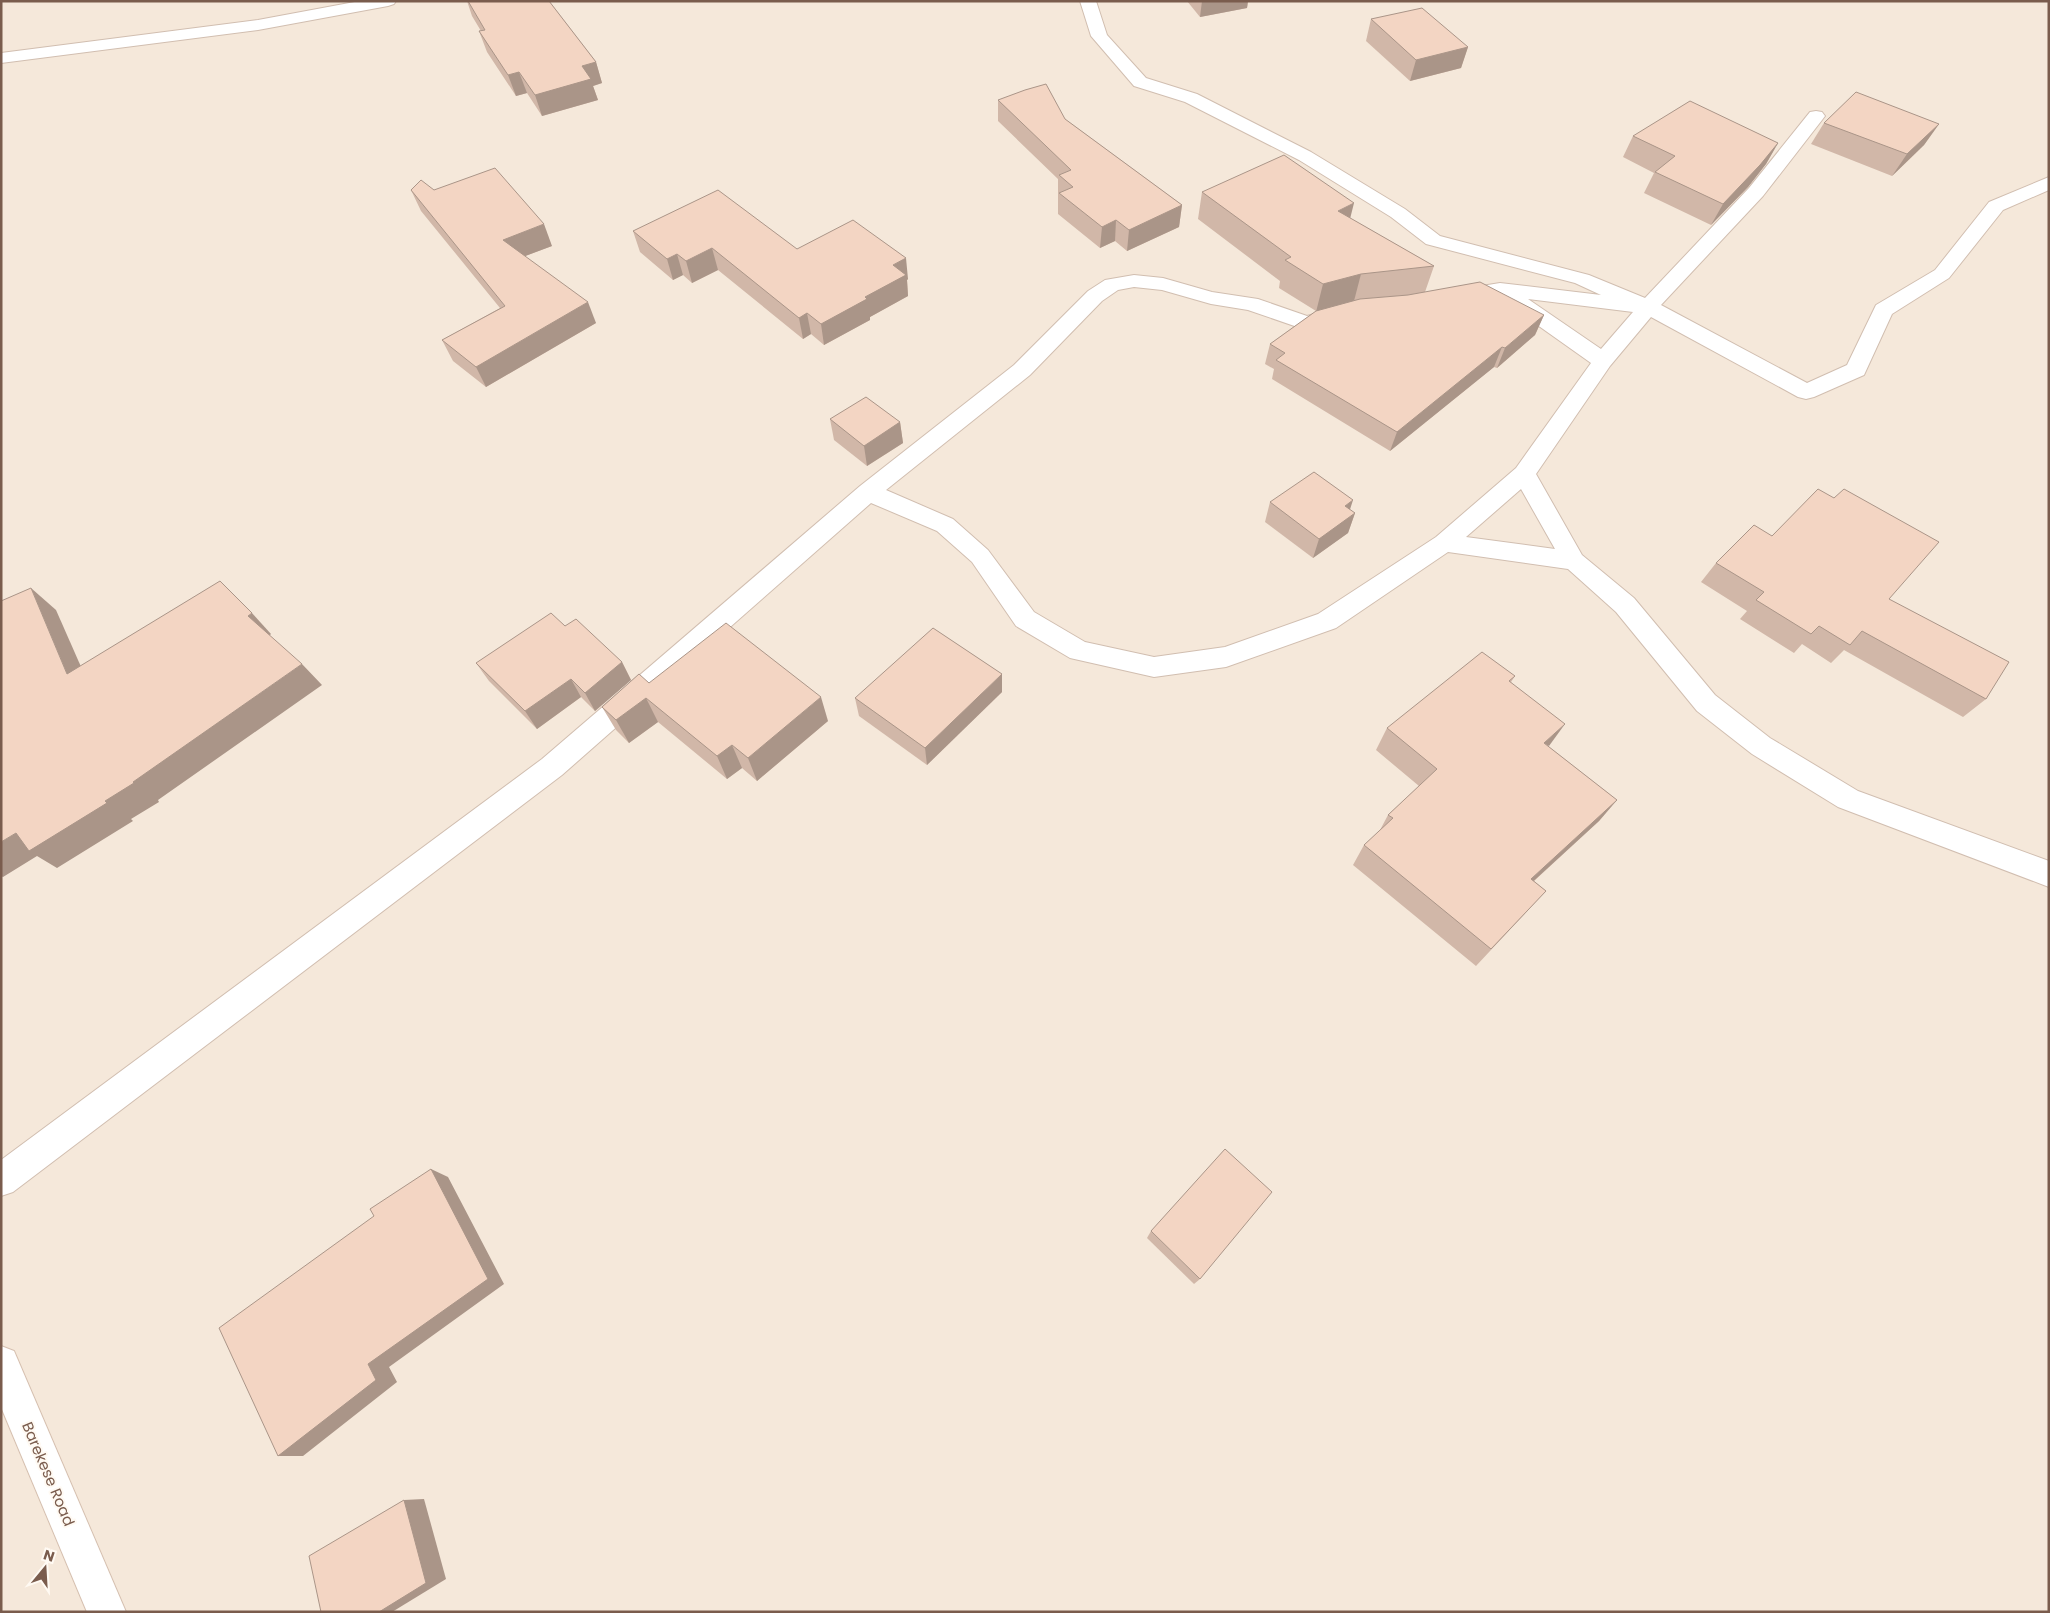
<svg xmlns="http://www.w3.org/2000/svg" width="2050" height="1613" viewBox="0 0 2050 1613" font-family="Poppins,sans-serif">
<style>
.residential{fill:#f5e8da}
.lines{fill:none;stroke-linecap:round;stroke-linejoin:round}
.minor-casing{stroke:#d1beb0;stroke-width:2}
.secondary-casing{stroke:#d6c0b0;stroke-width:2}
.minor{fill:#fff;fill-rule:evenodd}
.secondary{fill:#fff;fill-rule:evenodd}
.wall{fill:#d1b7a8}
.shaded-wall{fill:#aa9588}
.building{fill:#f3d5c3;stroke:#aa9588}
.labels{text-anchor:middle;stroke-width:4;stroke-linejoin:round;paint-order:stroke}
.near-street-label{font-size:15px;fill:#7a5c4d;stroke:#fffaf3}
</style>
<rect width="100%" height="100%" fill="#fdf6ec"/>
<!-- residential -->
<rect class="residential" x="1" y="1" width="2048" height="1611"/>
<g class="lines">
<!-- minor casing -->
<g class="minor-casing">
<g id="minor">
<path d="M360 1H396L394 4 388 6 258 30 1 63V53L258 20Z"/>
<path d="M1080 1H1096L1107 35 1146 78 1197 94 1311 152 1405 209 1440 236 1589 275 1645 298 1749 188 1810 112 1816 111 1822 112 1825 116 1822 120 1763 196 1661 305 1807 383 1847 365 1876 305 1935 270 1989 202 2049 177V190L2003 210 1949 278 1892 314 1864 375 1814 397 1806 399 1798 397 1651 317 1610 366 1536 474 1582 555 1634 598 1715 695 1770 738 1858 791 2049 861V887L1838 807 1752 754 1697 711 1616 612 1568 569 1448 552 1336 628 1226 667 1154 677 1070 658 1016 626 972 562 937 531 871 503 562 775 13 1192 1 1196V1160L542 759 860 486 1014 365 1088 291 1105 280 1134 275 1163 278 1212 292 1258 299 1307 316 1338 308 1345 310 1348 315 1345 320 1306 330 1248 310 1211 304 1162 290 1134 287 1118 290 1102 301 1030 375 886 490 953 519 988 550 1034 612 1085 642 1154 657 1225 647 1318 614 1436 537 1516 468 1591 363 1505 302 1503 296 1458 302 1451 301 1448 296 1451 291 1500 283 1601 295 1575 283 1426 244 1391 217 1299 160 1185 102 1134 86 1091 36ZM1528 299 1633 312 1601 349ZM1521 489 1555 549 1466 537Z"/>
</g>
</g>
<!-- secondary casing -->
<g class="secondary-casing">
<path id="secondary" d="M1 1346 14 1351 126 1612H87L1 1407Z"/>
</g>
<!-- minor -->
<use href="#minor" class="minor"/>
<!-- secondary -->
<use href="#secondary" class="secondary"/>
</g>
<!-- wall -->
<g class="wall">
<path d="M467 1H549L596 62 602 83 593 86 598 100 542 116 527 93 516 96 487 52 479 31H481L472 16Z"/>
<path d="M1187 1H1248L1247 8 1200 17Z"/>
<path d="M1371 19 1468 47 1461 68 1410 81 1366 41Z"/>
<path d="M998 100 1065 119 1182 205 1179 227 1127 251 1115 241 1100 248 1058 214V179L998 121Z"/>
<path d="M1824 123 1939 124 1924 145 1892 176 1811 144Z"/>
<path d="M1633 136 1778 143 1766 164 1748 187 1711 225 1644 193 1654 173 1623 157Z"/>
<path d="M411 190H434L552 246 525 256 596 323 486 387 453 361 442 340 500 308 421 211Z"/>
<path d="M1202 192 1350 218 1434 266 1425 292 1544 315 1535 335 1497 368 1494 367 1390 451 1272 379 1274 369 1265 364 1270 344 1316 311 1279 288 1280 281 1198 219Z"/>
<path d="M633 231 797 249 908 279 907 280 908 296 870 317V320L824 345 811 334 803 339 718 270 692 283 683 275 673 280 640 252Z"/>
<path d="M830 419 900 422 903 443 867 466 834 440Z"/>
<path d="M1834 498 1889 599 1986 699 1963 717 1844 650 1831 663 1802 644 1794 653 1740 619 1747 611 1701 582 1716 563 1772 536Z"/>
<path d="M1270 502 1350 510 1355 513 1348 533 1313 558 1265 522Z"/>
<path d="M622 662 631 680 595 711 581 697 537 729 489 681 476 663Z"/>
<path d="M1515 676 1511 682 1549 747 1617 800 1599 821 1534 881 1546 891 1476 966 1353 865 1364 845 1379 832 1388 815 1419 786 1376 750 1387 728Z"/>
<path d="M649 683 828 721 757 781 742 768 727 779 658 722 629 743 616 730 602 707Z"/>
<path d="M1002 692 927 765 859 716 855 698Z"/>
<path d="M1151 1231 1200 1279 1194 1284 1147 1238Z"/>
</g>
<!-- shaded-wall -->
<g class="shaded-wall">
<path d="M1202 1H1248L1247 8 1200 17Z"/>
<path d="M1468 47 1461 68 1410 81 1416 60Z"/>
<path d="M596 62 602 83 593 86 598 100 542 116 535 95 582 66Z"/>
<path d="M519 72 527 93 516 96 508 75Z"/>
<path d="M1939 124 1924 145 1892 176 1907 154Z"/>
<path d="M1778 143 1766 164 1748 187 1711 225 1723 204Z"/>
<path d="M1354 203 1347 231 1338 211Z"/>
<path d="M1182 205 1179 227 1127 251 1129 230Z"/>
<path d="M1116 220 1115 241 1100 248 1102 227Z"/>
<path d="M544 224 552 246 512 261 503 240Z"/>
<path d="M712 248 718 270 692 283 686 261Z"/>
<path d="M677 254 683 275 673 280 667 259Z"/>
<path d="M906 258 908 279 907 280 908 296 870 317V320L824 345 821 324 865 297 893 265Z"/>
<path d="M1361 274 1354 301 1316 312 1323 284Z"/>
<path d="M588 302 596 323 486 387 476 367Z"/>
<path d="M807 313 811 334 803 339 799 318Z"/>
<path d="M1544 315 1535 335 1497 368 1505 348Z"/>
<path d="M1502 347 1494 367 1390 451 1397 432Z"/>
<path d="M900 422 903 443 867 466 864 446Z"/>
<path d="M1353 500 1347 519 1355 513 1348 533 1313 558 1319 539 1345 506Z"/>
<path d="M31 588 56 610 93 694 67 674Z"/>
<path d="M252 613 271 634 268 637 248 616Z"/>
<path d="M622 662 631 680 595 711 585 693Z"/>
<path d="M302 664 322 685 158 800 159 802 131 819 133 821 57 868 37 856 3 877 1 876V842L16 833 105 801Z"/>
<path d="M1002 674V692L927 765 925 748Z"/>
<path d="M571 679 581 697 537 729 525 711Z"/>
<path d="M821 697 828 721 757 781 748 758Z"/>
<path d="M646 698 658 722 629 743 616 720Z"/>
<path d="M1565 724 1549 746 1544 743Z"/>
<path d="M732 745 742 768 727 779 717 756Z"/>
<path d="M1617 800 1599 821 1515 898 1531 879Z"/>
<path d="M431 1169 448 1177 504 1284 389 1367 397 1382 303 1456H278Z"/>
<path d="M424 1499 446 1579 392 1612H379L404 1500Z"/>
</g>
<!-- building -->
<g class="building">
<path d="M468 1H549L596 62 582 66 591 79 535 95 519 72 508 75 479 31 485 30Z"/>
<path d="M1422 8 1468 47 1416 60 1371 19Z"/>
<path d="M1046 84 1065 119 1182 205 1129 230 1116 220 1102 227 1059 193 1073 187 1059 175 1071 170 998 100 1025 90Z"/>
<path d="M1856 92 1939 124 1907 154 1824 123Z"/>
<path d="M1690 101 1778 143 1760 165 1723 204 1655 172 1675 156 1633 136Z"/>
<path d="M1284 155 1354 203 1338 211 1434 266 1361 274 1323 284 1285 260 1291 257 1202 192Z"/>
<path d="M495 168 544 224 503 240 588 302 476 367 442 340 505 306 411 190 421 180 434 190Z"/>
<path d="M718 190 797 249 853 220 906 258 893 265 906 275 865 297 867 299 821 324 807 313 799 318 712 248 686 261 677 254 667 259 633 231Z"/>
<path d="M1480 282 1544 315 1505 348 1502 347 1397 432 1276 360 1285 353 1270 344 1316 311 1360 299 1408 295Z"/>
<path d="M866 397 900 422 864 446 830 419Z"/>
<path d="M1314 472 1353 500 1345 506 1355 513 1319 539 1270 502Z"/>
<path d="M1818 489 1834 498 1844 489 1939 542 1889 599 2009 662 1986 699 1862 631 1850 645 1819 626 1811 634 1756 600 1764 592 1716 563 1754 525 1772 536Z"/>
<path d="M220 581 252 613 248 616 302 664 133 782 134 783 105 801 107 803 29 851 16 833 1 842V601L31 588 67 674Z"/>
<path d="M551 613 565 626 576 619 622 662 585 693 571 679 525 711 476 663Z"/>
<path d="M726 623 821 697 748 758 732 745 717 756 646 698 616 720 602 707 639 674 649 683Z"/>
<path d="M933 628 1002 674 925 748 855 698Z"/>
<path d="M1482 652 1515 676 1509 681 1565 724 1544 743 1617 800 1531 879 1546 891 1491 949 1364 845 1393 818 1388 815 1437 769 1387 728Z"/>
<path d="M1225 1149 1272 1192 1200 1279 1151 1231Z"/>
<path d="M431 1169 488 1279 368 1364 376 1380 278 1456 219 1328 374 1216 370 1209Z"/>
<path d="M404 1500 426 1583 379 1612H321L309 1556Z"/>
</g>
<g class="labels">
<!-- near-street labels -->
<g class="near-street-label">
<text transform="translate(48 1474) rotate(67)" y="5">Barekese Road</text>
</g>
</g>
<!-- border -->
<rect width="2050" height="1613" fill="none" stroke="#7a5c4d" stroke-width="5"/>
<!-- north arrow -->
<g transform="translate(45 1568) rotate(18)" stroke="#fffaf3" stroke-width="4" paint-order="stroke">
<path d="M0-4L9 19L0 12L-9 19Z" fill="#7a5c4d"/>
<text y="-8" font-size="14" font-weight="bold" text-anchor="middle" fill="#7a5c4d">N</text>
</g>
</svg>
